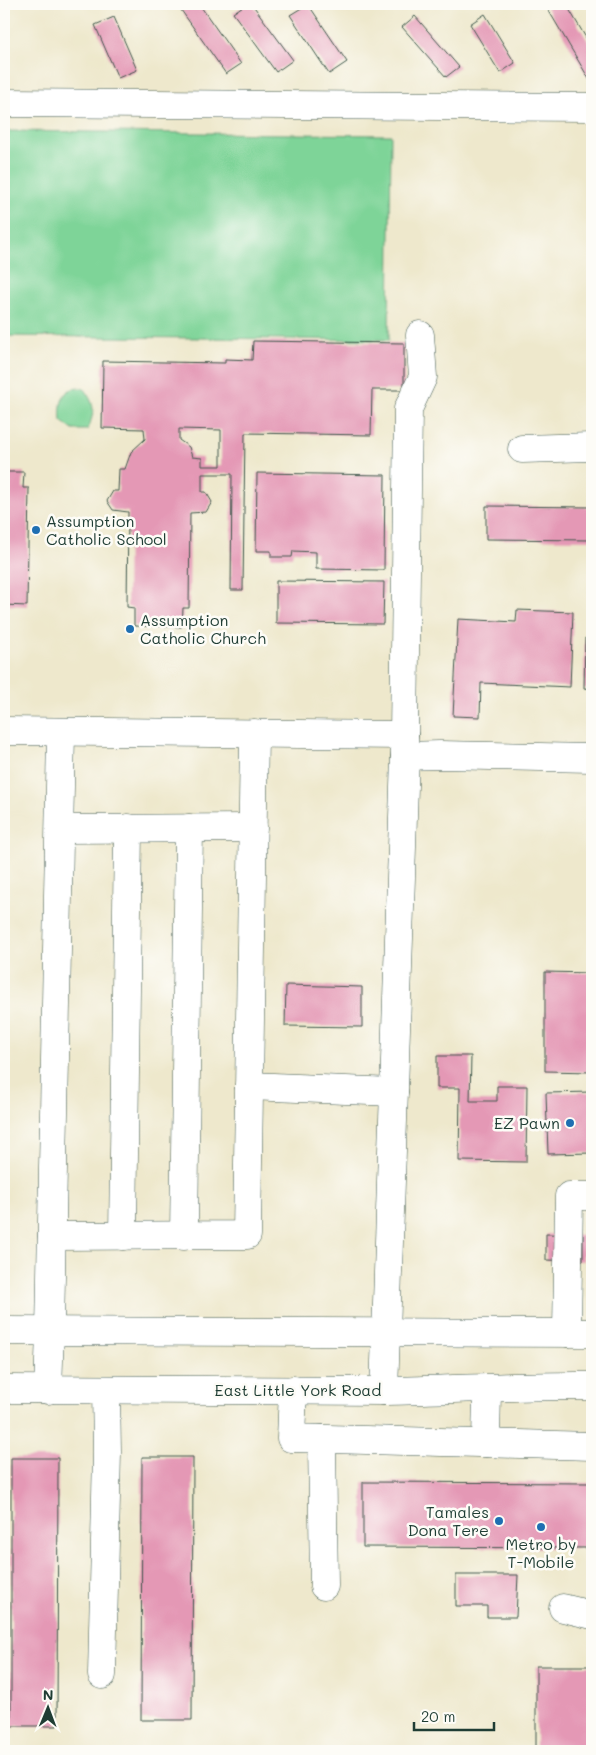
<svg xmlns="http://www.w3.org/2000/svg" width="596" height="1755" viewBox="0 0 596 1755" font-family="Mali,sans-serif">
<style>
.green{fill:#7ed498;stroke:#4e8866}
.building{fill:#e498b5;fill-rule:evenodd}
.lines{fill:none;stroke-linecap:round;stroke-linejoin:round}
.minor-casing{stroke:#3e574b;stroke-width:29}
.major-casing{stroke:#3e574b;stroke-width:29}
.minor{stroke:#fff;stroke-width:28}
.major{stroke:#fff;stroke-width:28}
.poi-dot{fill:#1f6fb2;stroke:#fdfcf7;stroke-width:2}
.labels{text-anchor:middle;stroke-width:5;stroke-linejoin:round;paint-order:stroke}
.poi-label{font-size:16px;fill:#1f3d34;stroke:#fdfcf7;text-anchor:start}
.street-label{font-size:16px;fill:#1f3d34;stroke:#fdfcf7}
</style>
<rect width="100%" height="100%" fill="#fdfcf7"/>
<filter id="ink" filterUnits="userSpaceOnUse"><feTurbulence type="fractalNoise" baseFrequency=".02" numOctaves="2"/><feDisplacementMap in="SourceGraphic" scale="10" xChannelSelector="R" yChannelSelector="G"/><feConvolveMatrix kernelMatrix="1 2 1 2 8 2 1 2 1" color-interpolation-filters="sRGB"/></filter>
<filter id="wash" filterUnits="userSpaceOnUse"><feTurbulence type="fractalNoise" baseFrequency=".0096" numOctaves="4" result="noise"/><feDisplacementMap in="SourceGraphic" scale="20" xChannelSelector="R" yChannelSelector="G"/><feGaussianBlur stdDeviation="1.12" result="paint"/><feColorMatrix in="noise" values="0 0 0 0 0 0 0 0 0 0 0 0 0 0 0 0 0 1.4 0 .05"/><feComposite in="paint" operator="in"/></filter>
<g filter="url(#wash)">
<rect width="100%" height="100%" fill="#eee8cc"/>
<!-- green -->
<g class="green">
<path d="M4 131 391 135 389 340 4 336Z"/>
<path d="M83 388C95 404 96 411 87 430H73L61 421C60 411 60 395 70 390 74 388 80 388 83 388Z"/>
</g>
<g id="blocks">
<!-- building -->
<g class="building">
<path d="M190 4H199L241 64 226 74 181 10Z"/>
<path d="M246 4H252L293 60 276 72 233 13Z"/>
<path d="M308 4 347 62 329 74 290 15Z"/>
<path d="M550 4H566L592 48V84L546 6Z"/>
<path d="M485 14 515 63 500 73 470 24Z"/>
<path d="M415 16 459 67 446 77 402 27Z"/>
<path d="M114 17 137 70 118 78 95 25Z"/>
<path d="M253 341 404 343V390H372L371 435 245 433 243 590H231L232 474H202V492H206L212 502 206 512 190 513 189 608H183L182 627 134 626V608L127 607 128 512 113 510 107 501 113 491H118L119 469H125L131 452 145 439 144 429 102 428 103 361 225 363V359L252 360ZM179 429 221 430V466H202V458L192 457 189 447 179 440Z"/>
<path d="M4 472H24L23 488H29L27 606 4 605Z"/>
<path d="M257 473 385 475 384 570 316 569V552L293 551 292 557H271V551H256Z"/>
<path d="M486 506 592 507V540L486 539Z"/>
<path d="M276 581 384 582 383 624 276 623Z"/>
<path d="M517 610 573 612 570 687 481 683 480 717 453 716 458 619 516 622Z"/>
<path d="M585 638H592V689L584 688Z"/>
<path d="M545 972 592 973V1072L545 1071Z"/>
<path d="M286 985 362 987V1027L285 1026Z"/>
<path d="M437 1056H471L470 1101H497V1086H527L526 1162 459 1161 460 1088H437Z"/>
<path d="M592 1092V1153L548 1154 546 1093Z"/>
<path d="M546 1234 583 1235V1261L546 1260Z"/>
<path d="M142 1457H193L192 1720H141Z"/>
<path d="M11 1458H58L57 1726H11Z"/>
<path d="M363 1482 592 1483V1548L363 1547Z"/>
<path d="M456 1575H518L516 1617H487V1606H456Z"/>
<rect x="536" y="1666" width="56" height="85"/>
</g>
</g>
</g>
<g filter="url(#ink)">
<use href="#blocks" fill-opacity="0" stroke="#3e574b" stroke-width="1"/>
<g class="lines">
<!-- minor casing -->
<g class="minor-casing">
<g id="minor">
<path d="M4 103 592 107"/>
<path d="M522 449 592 447"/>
<path d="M4 731 404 735"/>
<path d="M405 756 440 755 592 758"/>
<path d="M60 829 253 828"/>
<path d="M249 1086 394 1092"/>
<path d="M52 1236 247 1235 254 733"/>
<path d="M123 1236 128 828"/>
<path d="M184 1236 189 828"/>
<path d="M50 1331 61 732"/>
<path d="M386 1333 405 756 404 735 408 409 423 377 420 335"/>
<path d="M567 1333 569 1196H592"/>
<path d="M293 1390 291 1438 592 1446"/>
<path d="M322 1439 324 1586"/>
<path d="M486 1443 487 1389"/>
<path d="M563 1608 592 1615"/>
<path d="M102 1675 107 1452 106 1390"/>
</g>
</g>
<!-- major casing -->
<g class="major-casing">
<g id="major">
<path d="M4 1331 592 1333"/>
<path d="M4 1389C130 1390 257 1391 384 1391 453 1390 523 1385 592 1386"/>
<path d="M48 1390 50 1331"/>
<path d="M384 1391 386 1333"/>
</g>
</g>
<!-- minor -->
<use href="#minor" class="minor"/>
<!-- major -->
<use href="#major" class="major"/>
</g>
</g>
<!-- markers -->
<g class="poi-dot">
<circle cx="36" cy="530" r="5"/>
<circle cx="130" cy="629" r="5"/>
<circle cx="570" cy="1123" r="5"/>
<circle cx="499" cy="1521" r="5"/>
<circle cx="541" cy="1527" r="5"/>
</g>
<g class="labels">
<!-- poi labels -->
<g class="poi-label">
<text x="46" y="527">Assumption<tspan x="46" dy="18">Catholic School</tspan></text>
<text x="140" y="626">Assumption<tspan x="140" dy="18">Catholic Church</tspan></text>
<text x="560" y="1129" text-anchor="end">EZ Pawn</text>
<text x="489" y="1518" text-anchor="end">Tamales<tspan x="489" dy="18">Dona Tere</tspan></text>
<text x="541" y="1550" text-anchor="middle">Metro by<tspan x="541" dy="18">T-Mobile</tspan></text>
</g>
<!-- street labels -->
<g class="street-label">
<text x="298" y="1396">East Little York Road</text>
</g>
</g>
<!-- margin -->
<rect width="596" height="1755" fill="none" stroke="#fdfcf7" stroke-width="20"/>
<!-- north arrow -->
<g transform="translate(48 1708) rotate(1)" stroke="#fdfcf7" stroke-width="4" paint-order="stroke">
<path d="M0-4L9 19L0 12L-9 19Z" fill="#1f3d34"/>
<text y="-8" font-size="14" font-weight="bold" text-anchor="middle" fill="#1f3d34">N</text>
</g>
<!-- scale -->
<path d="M414 1722v8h80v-8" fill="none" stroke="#1f3d34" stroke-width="2.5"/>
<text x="421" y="1722" font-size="15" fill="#1f3d34" stroke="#fdfcf7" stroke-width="4" paint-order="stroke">20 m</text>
</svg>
